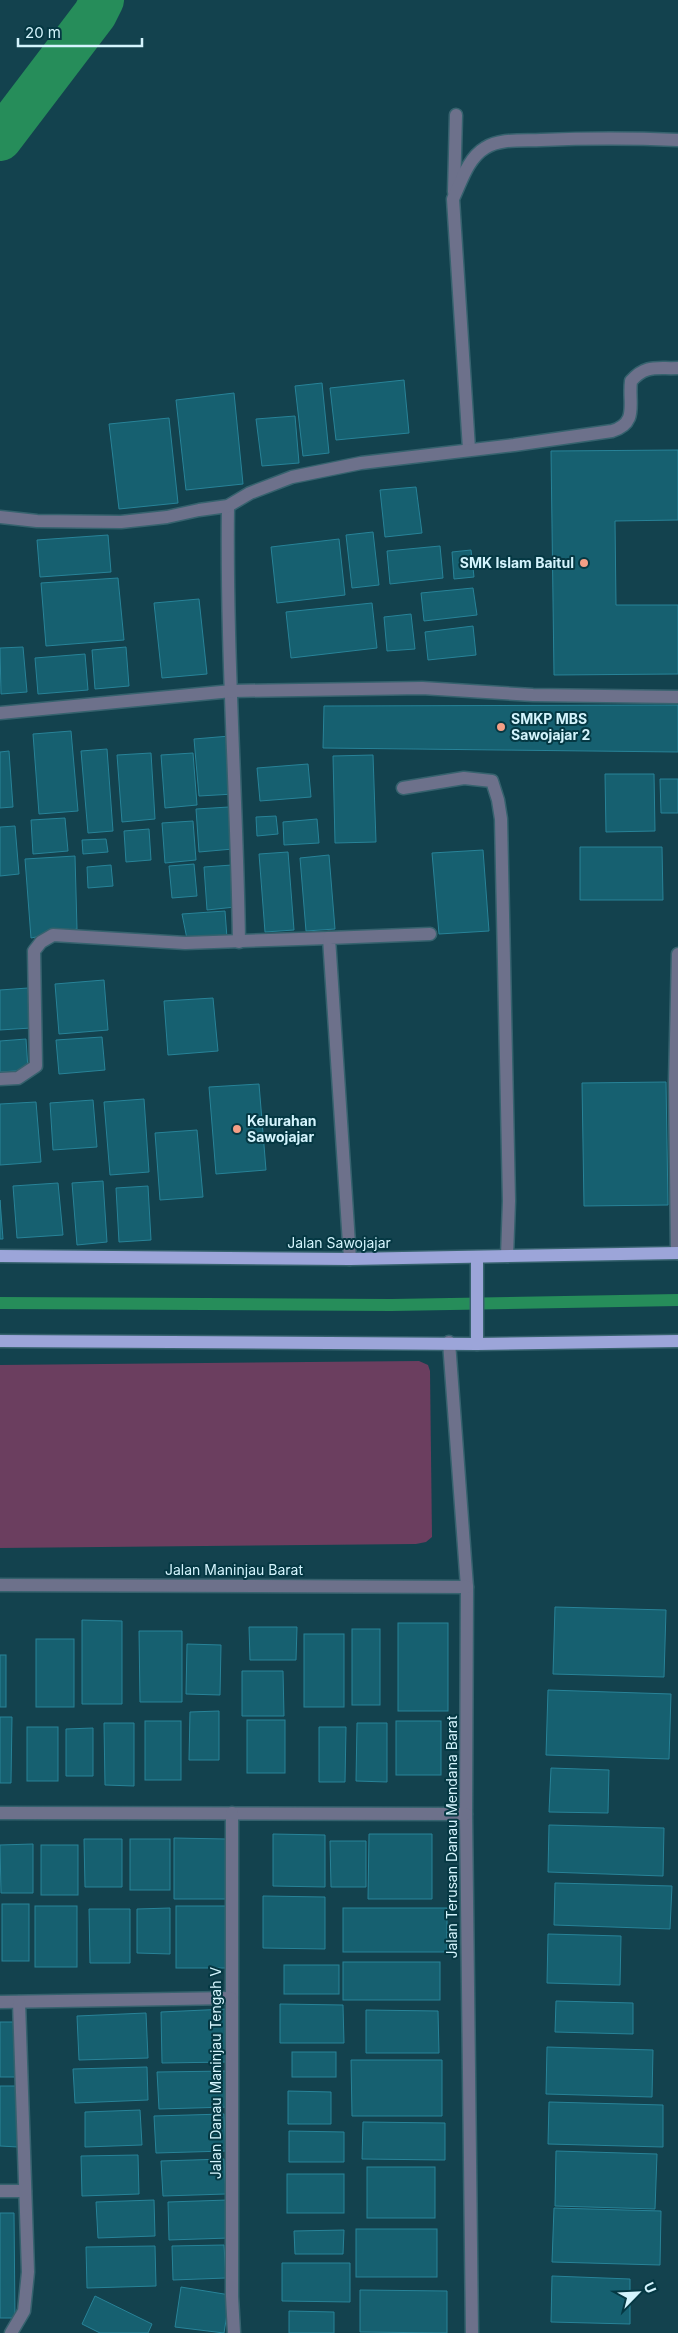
<svg xmlns="http://www.w3.org/2000/svg" width="678" height="2333" viewBox="0 0 678 2333" font-family="Inter,sans-serif">
<style>
.green{fill:#6b3e5f}
.lines{fill:none;stroke-linecap:round;stroke-linejoin:round}
.stream{stroke:#268d5a;stroke-width:12}
.canal{stroke:#268d5a;stroke-width:44}
.building{fill:#166070;stroke:#288398}
.minor-casing{stroke:#36626e;stroke-width:15}
.major-casing{stroke:#36626e;stroke-width:15}
.minor{stroke:#6d718b;stroke-width:12}
.major{stroke:#9ca5d9;stroke-width:12}
.poi-dot{fill:#f49f86;stroke:#053843;stroke-width:2}
.labels{text-anchor:middle;stroke-width:4;stroke-linejoin:round;paint-order:stroke}
.poi-label{font-size:14px;font-weight:bold;fill:#d4f4fd;stroke:#053843;text-anchor:start}
.street-label{font-size:14px;fill:#d4f4fd;stroke:#053843}
</style>
<rect width="100%" height="100%" fill="#13424e"/>
<!-- green -->
<path class="green" d="M419 1361 428 1365 430 1371 432 1537 426 1542 416 1544 0 1548V1365Z"/>
<g class="lines">
<!-- stream -->
<path class="stream" d="M0 1303 391 1305 678 1300"/>
<!-- canal -->
<path class="canal" d="M0 139 95 14 102 0"/>
</g>
<!-- building -->
<g class="building">
<path d="M404 380 409 433 336 440 330 388Z"/>
<path d="M322 383 329 453 303 456 295 386Z"/>
<path d="M234 393 243 484 186 490 176 400Z"/>
<path d="M295 416 299 463 262 466 256 419Z"/>
<path d="M169 418 178 503 119 509 109 424Z"/>
<path d="M678 450V520L615 521 616 605H678V674L554 675 551 451Z"/>
<path d="M416 487 422 533 385 537 380 490Z"/>
<path d="M373 532 379 585 352 588 346 535Z"/>
<path d="M108 535 111 572 40 577 37 540Z"/>
<path d="M339 539 345 595 277 603 271 547Z"/>
<path d="M440 546 443 578 390 584 387 551Z"/>
<path d="M471 550 474 577 454 579 452 552Z"/>
<path d="M118 578 124 640 46 646 41 583Z"/>
<path d="M473 588 477 615 424 621 421 593Z"/>
<path d="M199 599 207 674 162 678 154 603Z"/>
<path d="M372 603 377 648 291 658 286 612Z"/>
<path d="M411 614 415 649 387 651 384 617Z"/>
<path d="M473 626 476 655 428 660 425 632Z"/>
<path d="M23 647 27 692 1 694 0 648Z"/>
<path d="M126 647 129 686 95 689 92 650Z"/>
<path d="M85 654 88 690 38 694 35 658Z"/>
<path d="M678 705V752L323 748 324 706Z"/>
<path d="M71 731 78 811 39 814 33 734Z"/>
<path d="M230 736 234 794 199 796 194 739Z"/>
<path d="M107 749 113 831 88 833 81 751Z"/>
<path d="M9 751 13 807 0 808V752Z"/>
<path d="M151 753 155 819 122 822 117 755Z"/>
<path d="M193 753 197 805 165 808 161 755Z"/>
<path d="M373 755 376 842 335 843 333 756Z"/>
<path d="M308 764 311 797 260 801 257 768Z"/>
<path d="M605 774H654L655 831 606 832Z"/>
<path d="M660 779H678V813H661Z"/>
<path d="M229 807 233 849 199 852 196 809Z"/>
<path d="M276 816 278 834 257 836 256 817Z"/>
<path d="M65 818 68 851 33 854 31 820Z"/>
<path d="M317 819 319 843 284 845 283 822Z"/>
<path d="M193 821 196 860 165 863 162 823Z"/>
<path d="M15 826 19 874 0 876V827Z"/>
<path d="M149 829 151 860 126 862 124 831Z"/>
<path d="M106 839 108 852 83 854 82 840Z"/>
<path d="M580 847H662L663 900H580Z"/>
<path d="M483 850 489 931 439 934 432 853Z"/>
<path d="M288 852 294 930 265 932 259 854Z"/>
<path d="M329 855 335 929 306 931 300 858Z"/>
<path d="M75 856 77 929 31 938 25 859Z"/>
<path d="M194 864 197 896 172 898 169 866Z"/>
<path d="M111 865 113 886 88 888 87 867Z"/>
<path d="M232 865 235 907 207 910 204 867Z"/>
<path d="M225 911 227 938 187 939 182 914Z"/>
<path d="M104 980 108 1030 59 1034 55 984Z"/>
<path d="M28 988 31 1028 0 1030V990Z"/>
<path d="M213 998 218 1051 168 1055 164 1001Z"/>
<path d="M102 1037 105 1070 59 1074 56 1040Z"/>
<path d="M26 1039 28 1070 0 1072V1041Z"/>
<path d="M666 1082 668 1205 584 1206 582 1083Z"/>
<path d="M259 1084 266 1170 216 1174 209 1087Z"/>
<path d="M144 1099 149 1172 110 1175 104 1102Z"/>
<path d="M93 1100 97 1147 53 1150 50 1103Z"/>
<path d="M36 1102 41 1162 0 1165V1104Z"/>
<path d="M197 1130 203 1197 160 1200 155 1133Z"/>
<path d="M103 1181 107 1242 77 1245 72 1183Z"/>
<path d="M58 1183 63 1235 17 1238 13 1186Z"/>
<path d="M148 1186 151 1240 119 1242 116 1188Z"/>
<path d="M0 1200 3 1239H0Z"/>
<path d="M555 1607 666 1610 664 1677 553 1674Z"/>
<path d="M82 1620 122 1621V1704H82Z"/>
<rect x="398" y="1623" width="50" height="88"/>
<path d="M249 1627H297L296 1660H250Z"/>
<rect x="352" y="1629" width="28" height="76"/>
<path d="M139 1631H182V1702H140Z"/>
<rect x="304" y="1634" width="40" height="73"/>
<rect x="36" y="1639" width="38" height="68"/>
<path d="M187 1644 221 1645 220 1695 186 1694Z"/>
<rect x="0" y="1655" width="6" height="52"/>
<path d="M242 1671H283L284 1716H242Z"/>
<path d="M548 1690 671 1694 669 1759 546 1755Z"/>
<path d="M219 1711V1760H189L190 1712Z"/>
<path d="M0 1717H12L11 1783H0Z"/>
<rect x="247" y="1720" width="38" height="53"/>
<rect x="145" y="1721" width="36" height="59"/>
<rect x="396" y="1721" width="45" height="54"/>
<path d="M104 1723H134V1786L105 1785Z"/>
<path d="M357 1723H387V1782L356 1781Z"/>
<rect x="27" y="1727" width="31" height="54"/>
<path d="M319 1727H346L345 1782H319Z"/>
<path d="M93 1728V1776H66V1729Z"/>
<path d="M551 1768 609 1770 608 1813 549 1812Z"/>
<path d="M549 1825 664 1828 663 1876 548 1872Z"/>
<path d="M273 1834 325 1835V1887L273 1886Z"/>
<path d="M369 1834H432V1899H368Z"/>
<path d="M174 1838 226 1839V1899H174Z"/>
<path d="M84 1839H122V1887H85Z"/>
<rect x="130" y="1839" width="40" height="51"/>
<path d="M330 1841H366V1887H331Z"/>
<path d="M33 1844V1893H1L0 1845Z"/>
<rect x="41" y="1845" width="37" height="50"/>
<path d="M555 1883 672 1886 670 1929 554 1925Z"/>
<path d="M263 1896 325 1897V1949L263 1948Z"/>
<rect x="2" y="1904" width="27" height="57"/>
<rect x="35" y="1906" width="42" height="61"/>
<rect x="176" y="1906" width="51" height="62"/>
<path d="M170 1908V1954L137 1953V1909Z"/>
<rect x="343" y="1908" width="104" height="44"/>
<path d="M89 1909H130V1963H90Z"/>
<path d="M548 1934 621 1936 620 1985 547 1983Z"/>
<rect x="343" y="1962" width="97" height="38"/>
<rect x="284" y="1965" width="55" height="29"/>
<path d="M556 2001 633 2003V2034L555 2032Z"/>
<path d="M280 2004 343 2005 344 2043H280Z"/>
<path d="M227 2009 228 2062 162 2063 161 2012Z"/>
<path d="M366 2010 438 2011 439 2053H366Z"/>
<path d="M146 2013 148 2058 79 2060 77 2016Z"/>
<path d="M0 2022H19L18 2077H0Z"/>
<path d="M547 2047 653 2050 652 2097 546 2094Z"/>
<rect x="292" y="2052" width="44" height="25"/>
<path d="M351 2060H442V2116H352Z"/>
<path d="M147 2067 148 2100 75 2103 73 2069Z"/>
<path d="M227 2071 228 2107 159 2109 157 2072Z"/>
<path d="M0 2086H18V2147L0 2146Z"/>
<path d="M288 2091 331 2092V2124H288Z"/>
<path d="M549 2102 663 2105V2147L548 2144Z"/>
<path d="M140 2110 142 2145 85 2147V2112Z"/>
<path d="M224 2114 226 2151 156 2153 154 2116Z"/>
<path d="M363 2122 445 2123V2160L362 2159Z"/>
<path d="M289 2131 344 2132V2162H289Z"/>
<path d="M556 2151 657 2154 655 2209 555 2206Z"/>
<path d="M138 2155 139 2194 82 2196 81 2156Z"/>
<path d="M224 2159 226 2194 163 2196 161 2161Z"/>
<rect x="367" y="2167" width="68" height="51"/>
<rect x="287" y="2174" width="57" height="39"/>
<path d="M154 2200 155 2236 98 2238 96 2202Z"/>
<path d="M228 2200 229 2238 169 2240 168 2202Z"/>
<path d="M554 2208 661 2211 660 2265 552 2262Z"/>
<path d="M0 2213H14L15 2318H0Z"/>
<rect x="356" y="2229" width="81" height="48"/>
<path d="M344 2230 343 2254H295L294 2231Z"/>
<path d="M224 2245 226 2278 173 2280 172 2246Z"/>
<path d="M155 2246 156 2286 87 2288 86 2247Z"/>
<path d="M282 2263H350V2302L282 2301Z"/>
<path d="M552 2276 630 2279V2324L551 2322Z"/>
<path d="M181 2287 230 2295 224 2333 175 2327Z"/>
<path d="M360 2290 447 2291V2333L360 2332Z"/>
<path d="M95 2296 152 2324 148 2333H100L82 2324Z"/>
<path d="M289 2311 334 2312V2333H289Z"/>
</g>
<g class="lines">
<!-- minor casing -->
<g class="minor-casing">
<g id="minor">
<path d="M454 192 456 115"/>
<path d="M469 449 453 199C461 182 468 158 485 148 500 138 524 141 541 140 587 138 632 138 678 140"/>
<path d="M228 506C226 652 237 797 239 942"/>
<path d="M0 517 37 521 121 522 167 517 199 510 228 506 250 493 292 477 361 463 514 445 612 431C639 423 628 403 631 381 646 364 657 369 678 368"/>
<path d="M0 713 232 691 422 688 533 695 678 697"/>
<path d="M403 788 464 778 492 781 498 800 501 819 509 1201 507 1256"/>
<path d="M0 1079 18 1078 36 1066 34 951 41 942 53 935 185 943 329 938"/>
<path d="M677 1253 675 1082 678 954"/>
<path d="M350 1259 329 938 430 934"/>
<path d="M449 1342 467 1587 466 1814 472 2333"/>
<path d="M0 1585 467 1587"/>
<path d="M0 1813 466 1814"/>
<path d="M232 1813V2296L234 2333"/>
<path d="M0 2002 231 1998"/>
<path d="M0 2191H25"/>
<path d="M11 2333 24 2311 28 2272 19 2002"/>
</g>
</g>
<!-- major casing -->
<g class="major-casing">
<g id="major">
<path d="M0 1256 350 1259 678 1253"/>
<path d="M0 1341 477 1344 678 1341"/>
<path d="M477 1344V1257"/>
</g>
</g>
<!-- minor -->
<use href="#minor" class="minor"/>
<!-- major -->
<use href="#major" class="major"/>
</g>
<!-- markers -->
<g class="poi-dot">
<circle cx="584" cy="563" r="5"/>
<circle cx="501" cy="727" r="5"/>
<circle cx="237" cy="1129" r="5"/>
</g>
<g class="labels">
<!-- poi labels -->
<g class="poi-label">
<text x="574" y="568" text-anchor="end">SMK Islam Baitul</text>
<text x="511" y="724">SMKP MBS<tspan x="511" dy="16">Sawojajar 2</tspan></text>
<text x="247" y="1126">Kelurahan<tspan x="247" dy="16">Sawojajar</tspan></text>
</g>
<!-- street labels -->
<g class="street-label">
<text x="339" y="1248">Jalan Sawojajar</text>
<text x="234" y="1575">Jalan Maninjau Barat</text>
<text transform="translate(452 1837) rotate(-90)" y="5">Jalan Terusan Danau Mendana Barat</text>
<text transform="translate(216 2073) rotate(-90)" y="5">Jalan Danau Maninjau Tengah V</text>
</g>
</g>
<!-- north arrow -->
<g transform="translate(638 2293) rotate(66)" stroke="#053843" stroke-width="4" paint-order="stroke">
<path d="M0-4L9 19L0 12L-9 19Z" fill="#d4f4fd"/>
<text y="-8" font-size="14" font-weight="bold" text-anchor="middle" fill="#d4f4fd">U</text>
</g>
<!-- scale -->
<path d="M18 38v8h124v-8" fill="none" stroke="#d4f4fd" stroke-width="2.5"/>
<text x="25" y="38" font-size="15" fill="#d4f4fd" stroke="#053843" stroke-width="4" paint-order="stroke">20 m</text>
</svg>
